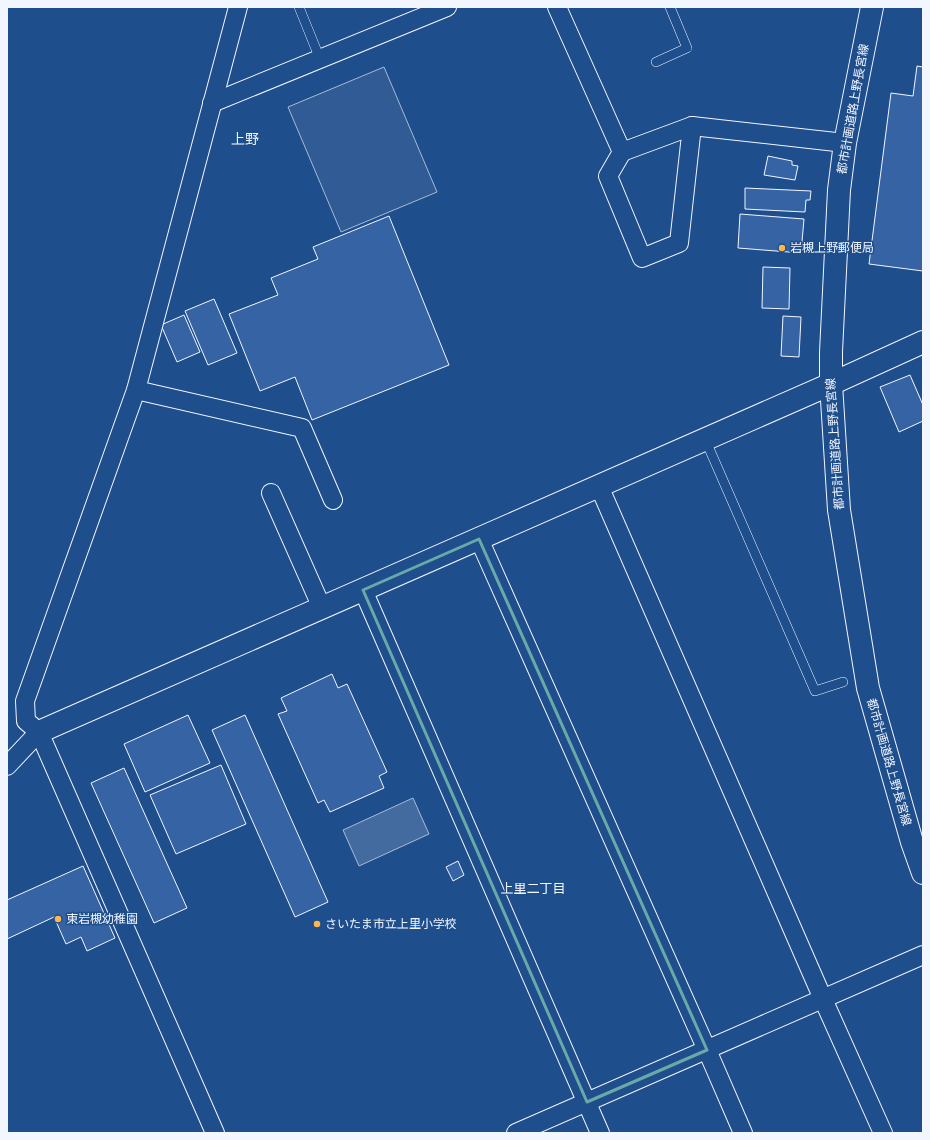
<svg xmlns="http://www.w3.org/2000/svg" width="930" height="1140" viewBox="0 0 930 1140" font-family="'Roboto Condensed','Noto Sans JP',sans-serif">
<style>
.built{fill:#305b95;stroke:#a8bbd7}
.water{fill:#446ba0;stroke:#a8bbd7}
.building{fill:#3563a3;stroke:#f2f6ff}
.lines{fill:none;stroke-linecap:round;stroke-linejoin:round}
.service-casing{stroke:#f2f6ff;stroke-width:10}
.minor-casing{stroke:#f2f6ff;stroke-width:20}
.tertiary-casing{stroke:#f2f6ff;stroke-width:24}
.service{stroke:#1f4e8c;stroke-width:9}
.minor{stroke:#1f4e8c;stroke-width:18}
.tertiary{stroke:#1f4e8c;stroke-width:22}
.marked{fill:none;stroke:#6aa9a8;stroke-width:3;stroke-linejoin:round}
.poi-dot{fill:#ffb74d;stroke:#1f4e8c;stroke-width:1.5}
.labels{text-anchor:middle;stroke-width:3;stroke-linejoin:round;paint-order:stroke}
.street-label{font-size:12px;fill:#f2f6ff;stroke:#1f4e8c}
.poi-label{font-size:12px;fill:#f2f6ff;stroke:#1f4e8c;text-anchor:start}
.neighbourhood-label{font-size:13px;fill:#f2f6ff;stroke:#1f4e8c}
.quarter-label{font-size:14px;fill:#f2f6ff;stroke:#1f4e8c}
</style>
<rect width="100%" height="100%" fill="#1f4e8c"/>
<!-- built -->
<path class="built" d="M384 67 437 192 341 232 288 107Z"/>
<!-- water -->
<path class="water" d="M413 798 429 834 359 866 343 830Z"/>
<!-- building -->
<g class="building">
<path d="M917 66 923 67V271L869 264 891 93 913 96Z"/>
<path d="M768 156 792 161V165L798 166 795 180 764 175Z"/>
<path d="M745 188 811 191 810 200H806L805 212 745 209Z"/>
<path d="M740 214 804 219 801 253 738 248Z"/>
<path d="M389 216 449 365 312 420 295 377 260 391 229 314 278 295 271 278 318 259 313 247Z"/>
<path d="M763 267 790 268 789 309 762 308Z"/>
<path d="M214 299 237 353 208 365 185 311Z"/>
<path d="M184 315 200 352 177 362 161 325Z"/>
<path d="M783 316 801 317 799 357 781 356Z"/>
<path d="M910 375 923 405V421L899 432 880 387Z"/>
<path d="M332 674 338 688 347 684 387 772 379 776 384 788 330 812 324 800 318 803 278 714 287 711 281 698Z"/>
<path d="M188 715 210 763 145 792 124 744Z"/>
<path d="M245 715 328 902 295 917 212 730Z"/>
<path d="M221 765 246 824 176 854 150 795Z"/>
<path d="M124 768 187 908 154 923 91 783Z"/>
<path d="M458 861 464 875 453 881 446 867Z"/>
<path d="M83 866 115 938 87 951 81 937 66 944 54 917 7 939V900Z"/>
</g>
<g class="lines">
<!-- service casing -->
<g class="service-casing">
<g id="service">
<path d="M299 7 320 59"/>
<path d="M656 62 687 48 670 7"/>
<path d="M705 439 815 691 843 682"/>
</g>
</g>
<!-- minor casing -->
<g class="minor-casing">
<g id="minor">
<path d="M557 7 622 152 692 126 845 143"/>
<path d="M212 103 447 7"/>
<path d="M622 152 608 176 642 258 679 243 692 126"/>
<path d="M136 390 302 428 333 500"/>
<path d="M599 486 823 999 883 1133"/>
<path d="M271 493 322 608"/>
<path d="M479 539 707 1050 743 1133"/>
<path d="M363 590 600 1133"/>
<path d="M7 766 39 732"/>
<path d="M215 1133 39 732 26 721 25 701 136 390 238 7"/>
<path d="M516 1133 923 955"/>
</g>
</g>
<!-- tertiary casing -->
<g class="tertiary-casing">
<g id="tertiary">
<path d="M872 7 845 143 839 190 831 352V384L839 510 868 688 912 842 923 873"/>
<path d="M39 732 831 384 923 342"/>
</g>
</g>
<!-- service -->
<use href="#service" class="service"/>
<!-- minor -->
<use href="#minor" class="minor"/>
<!-- tertiary -->
<use href="#tertiary" class="tertiary"/>
</g>
<!-- marked area -->
<path class="marked" d="M479 539 707 1050 587 1102 363 590Z"/>
<!-- markers -->
<g class="poi-dot">
<circle cx="782" cy="248" r="4"/>
<circle cx="58" cy="919" r="4"/>
<circle cx="317" cy="924" r="4"/>
</g>
<g class="labels">
<!-- street labels -->
<g class="street-label">
<text transform="translate(853 109) rotate(-80)" y="4">都市計画道路上野長宮線</text>
<text transform="translate(835 444) rotate(-94)" y="4">都市計画道路上野長宮線</text>
<text transform="translate(889 762) rotate(74)" y="4">都市計画道路上野長宮線</text>
</g>
<!-- poi labels -->
<g class="poi-label">
<text x="790" y="252">岩槻上野郵便局</text>
<text x="66" y="923">東岩槻幼稚園</text>
<text x="325" y="928">さいたま市立上里小学校</text>
</g>
<!-- neighbourhood labels -->
<g class="neighbourhood-label">
<text x="533" y="893">上里二丁目</text>
</g>
<!-- quarter labels -->
<g class="quarter-label">
<text x="245" y="144">上野</text>
</g>
</g>
<!-- border -->
<rect width="930" height="1140" fill="none" stroke="#f2f6ff" stroke-width="16"/>
</svg>
